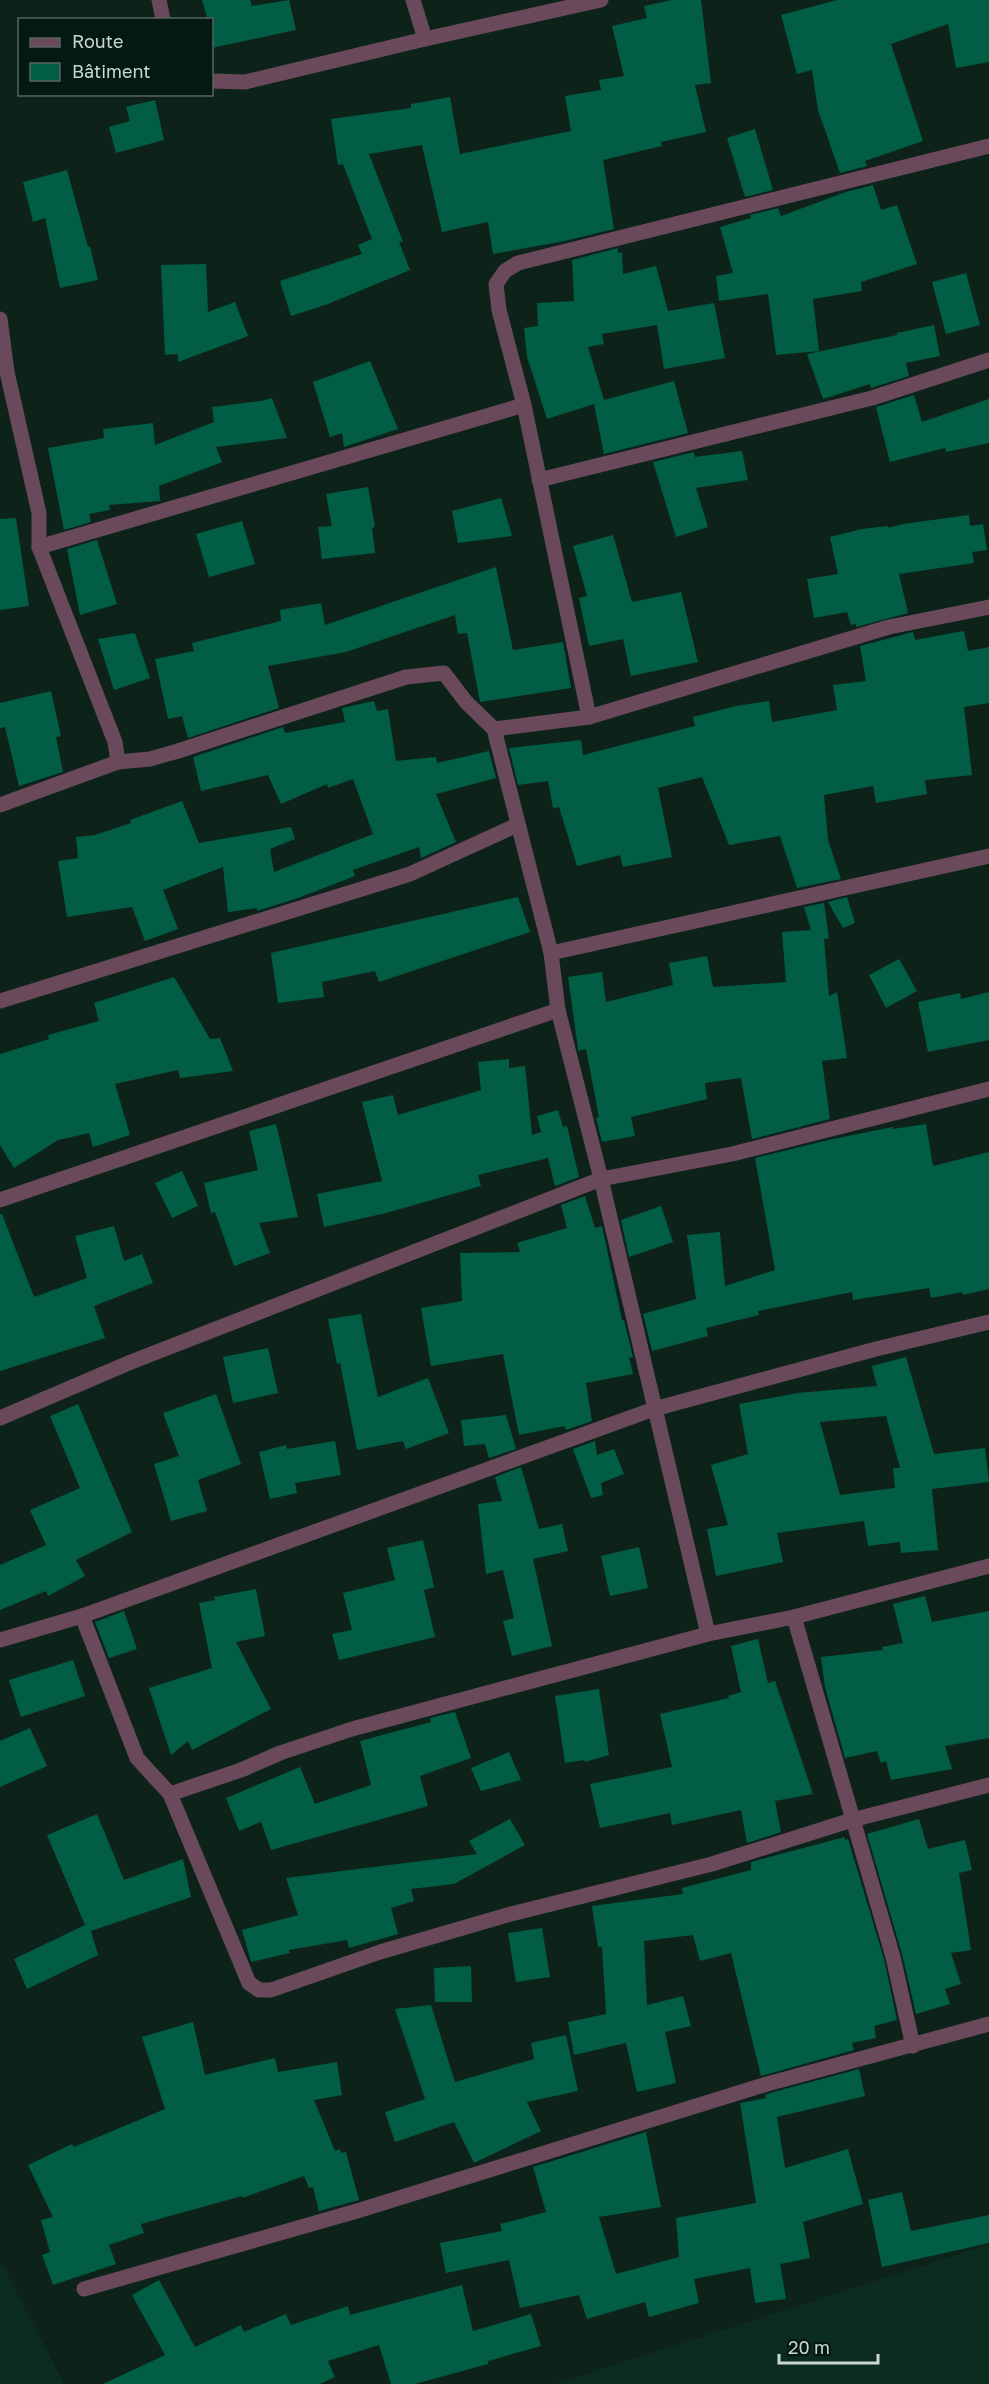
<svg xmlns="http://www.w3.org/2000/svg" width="989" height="2384" viewBox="0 0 989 2384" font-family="'Golos Text',sans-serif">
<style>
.built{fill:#0d2c20}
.building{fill:#015e44;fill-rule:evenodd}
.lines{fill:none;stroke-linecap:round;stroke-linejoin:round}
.minor{stroke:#6a4a5a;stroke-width:15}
</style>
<rect width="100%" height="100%" fill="#0d231a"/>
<!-- built -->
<g class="built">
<path d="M989 2245V2384H555L966 2252Z"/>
<path d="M0 2261 64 2384H0Z"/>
</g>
<!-- building -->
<g class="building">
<path d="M202 0H250L252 6 289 0 296 30 212 48V20H208Z"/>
<path d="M672 0H701L711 83 695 85 706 132 661 142 662 146 603 160 614 229 565 241 493 254 488 222 442 232 422 145 369 154 403 242H399L410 270 328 304 291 316 280 281 362 254 358 245 372 239 343 164 338 165 331 119 411 108V104L450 97 460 154 571 131 565 96 601 90 599 80 624 76 612 26 647 18 644 6Z"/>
<path d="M837 0H989V62L956 68 948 24 891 44 923 141 865 161 867 166 840 173 818 110 812 70 797 74 781 15Z"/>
<path d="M155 100 164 140 116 153 109 127 130 121 126 107Z"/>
<path d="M755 129 773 190 745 197 727 138Z"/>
<path d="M67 170 88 247 90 246 98 280 60 288 45 218 33 222 23 182Z"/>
<path d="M873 185 881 210 897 205 917 264 861 282 862 291 813 299 819 351 776 355 768 294 719 301 716 276 733 273 720 227 751 218 750 215 778 208 781 216 846 192Z"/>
<path d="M618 248V253L622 252 623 274 656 266 668 311 714 303 725 358 664 369 657 325 602 334 604 344 588 347 604 400 674 381 688 433 604 454 594 404 547 419 527 357 524 328 538 326 537 303 574 301 572 260Z"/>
<path d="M206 264 208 312 235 302 248 336 178 362V354L165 355 161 265Z"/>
<path d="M966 273 980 325 946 334 932 282Z"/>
<path d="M934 325 940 356 906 363 909 376 871 388 870 384 823 399 807 354 897 335V333Z"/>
<path d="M370 361 398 429 344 447 342 433 330 437 313 382Z"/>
<path d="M914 395 922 422 989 399V443L946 452 945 448 890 462 876 407Z"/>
<path d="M272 398 287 438 216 447 222 462 159 486 160 501 109 505 110 510 89 514 91 522 64 530 48 448 104 438 103 429 153 423 155 445 214 422 212 407 261 401Z"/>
<path d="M742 451 748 480 696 488 708 527 676 537 653 462 694 452 695 457Z"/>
<path d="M368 487 375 527 372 528 375 553 322 559 318 527 332 526 326 494Z"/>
<path d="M501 498 512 536 458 543 452 511Z"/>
<path d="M969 515 970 526 983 524 987 550 972 552 974 563 899 574 908 613 856 627V624L851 625 847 612 814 618 807 579 838 574 830 537 862 529 888 526V528L903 524Z"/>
<path d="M16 518 29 606 0 610V519Z"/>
<path d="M242 521 255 564 209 577 196 534Z"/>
<path d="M613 535 632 602 681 592 698 662 631 676 623 639 589 646 579 598 587 596 573 546Z"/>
<path d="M97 540 117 604 80 615 67 549Z"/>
<path d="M496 567 513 650 563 642 571 688 480 702 467 633 458 634 455 615 346 652 268 666 279 708 188 738 182 716 168 719 155 659 194 651 192 643 281 621 280 610 321 603 325 625Z"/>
<path d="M964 631 968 651 989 647V703L964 707 972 775 925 780 927 794 876 803 873 786 824 795 828 840 841 879 797 888 780 836 729 845 702 777 658 788 672 857 623 867 620 855 577 866 559 807 553 808 548 781 518 785 509 748 581 740 583 755 695 726 693 717 736 706 769 701 772 722 837 710 833 685 866 681 860 646 913 632 915 640Z"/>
<path d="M135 633 150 678 114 690 98 639Z"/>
<path d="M51 691 61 736 56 737 63 772 19 786 5 727 0 728V703Z"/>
<path d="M374 701 377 711 388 709 396 761 436 757 437 763 489 751 496 778 436 794 456 842 421 858 419 847 353 870 355 876 298 898 257 911V908L228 912 223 867 163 890 178 929 145 941 132 907 67 917 58 861 78 858 76 837 95 835 131 823 130 820 182 801 199 843 291 827 295 839 270 849 274 872 373 834 353 779 328 788 327 784 281 804 268 775 201 791 193 757 283 727 285 733 345 722 342 708Z"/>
<path d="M518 897 530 932 379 982 375 971 322 982 324 997 278 1003 271 953Z"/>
<path d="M847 897 855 923 843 928 828 902Z"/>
<path d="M824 903 829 938 824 939 829 996 837 992 847 1058 822 1061 830 1119 752 1139 741 1078 705 1083 707 1099 631 1117 635 1136 602 1142 596 1118 599 1117 586 1049 578 1051V1048L568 977 602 972 606 1002 673 985 669 963 707 956 713 987 786 982 782 932 811 930 804 907Z"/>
<path d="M899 959 917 991 886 1008 869 975Z"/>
<path d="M174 977 210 1039 220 1038 233 1071 180 1078 178 1070 115 1084 130 1135 93 1147 89 1133 58 1140 14 1168 0 1145V1054L49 1039 48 1035 99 1021 94 1003Z"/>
<path d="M989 992V1040L928 1052 918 1002 960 993 961 999Z"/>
<path d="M509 1059V1068L525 1066 532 1135 541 1132 537 1116 558 1110 563 1127 567 1126 579 1177 555 1186 548 1158 478 1175 481 1186 386 1213 324 1227 317 1194 382 1181 362 1102 393 1095 398 1115 481 1090 478 1062Z"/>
<path d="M276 1124 298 1217 259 1223 270 1253 234 1266 215 1212 211 1213 204 1183 258 1170 249 1131Z"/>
<path d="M926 1124 933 1166 989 1152V1289L963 1295 962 1292 931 1298 929 1288 853 1300 852 1292 758 1311 759 1315 706 1328 708 1336 652 1351 643 1314 696 1299 687 1235 720 1232 725 1286 775 1270 755 1158 833 1139 893 1127V1129Z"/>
<path d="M182 1171 198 1206 172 1218 155 1183Z"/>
<path d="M585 1196 595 1228 602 1226 622 1320H624L633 1357 629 1358 633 1374 586 1383 592 1421 566 1430 564 1426 519 1435 503 1354 431 1366 421 1308 462 1301 460 1253 520 1252 517 1243 567 1228 561 1205Z"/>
<path d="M661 1206 673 1242 629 1257 621 1220Z"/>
<path d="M0 1214H2L34 1297 87 1278 75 1236 114 1226 124 1261 142 1254 153 1283 94 1306 105 1338 0 1371Z"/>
<path d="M361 1314 378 1397 428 1378 449 1433 406 1449 403 1441 357 1450 340 1363 337 1364 328 1319Z"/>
<path d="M268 1348 278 1393 233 1403 223 1357Z"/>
<path d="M906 1357 934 1454 985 1448 989 1482 932 1489 938 1550 901 1553 900 1542 868 1546 864 1521 777 1533 783 1562 716 1576 707 1529 728 1525 711 1465 748 1454 739 1404 798 1393 877 1386 872 1366ZM886 1416 900 1468H893L895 1488 840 1495 820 1422Z"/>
<path d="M216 1394 241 1464 198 1480 207 1511 171 1521 154 1464 179 1456 163 1413Z"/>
<path d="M78 1404 132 1532 76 1560 85 1576 48 1596 46 1591 0 1610V1565L46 1545 30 1510 80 1488 50 1416Z"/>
<path d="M506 1415 516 1449 489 1458 485 1444 464 1446 461 1420Z"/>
<path d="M335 1441 341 1475 295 1483 297 1493 270 1499 259 1452 286 1445 287 1449Z"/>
<path d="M595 1441 597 1455 614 1449 624 1474 601 1483 603 1495 591 1498 573 1449Z"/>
<path d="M521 1467 539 1529 562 1524 568 1551 533 1559 552 1646 512 1656 503 1621 514 1618 503 1570 486 1574 478 1504 502 1501 495 1477Z"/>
<path d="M423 1540 434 1587 424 1590 435 1637 339 1660 332 1634 352 1630 343 1593 395 1580 387 1548Z"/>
<path d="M639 1547 648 1588 610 1596 601 1556Z"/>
<path d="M256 1589 265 1636 236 1642 271 1709 192 1750 188 1741 171 1755 149 1688 212 1668 199 1603 215 1600 214 1597Z"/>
<path d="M925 1596 932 1622 989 1611V1738L945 1746 952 1769 891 1780 886 1761 881 1763 877 1751 845 1758 825 1687 821 1657 883 1650 882 1647 903 1643 893 1604Z"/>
<path d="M124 1611 137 1649 109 1658 95 1622Z"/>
<path d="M758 1639 768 1683 775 1681 813 1794 775 1801 781 1832 747 1843 741 1810 672 1825 670 1813 600 1828 590 1784 672 1767 660 1714 729 1698 728 1696 741 1692 731 1646Z"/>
<path d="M73 1660 85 1696 21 1717 9 1680Z"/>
<path d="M599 1689 609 1755 585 1762 584 1760 565 1763 555 1696Z"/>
<path d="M455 1712 471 1758 420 1776 428 1806 271 1850 261 1822 239 1831 226 1798 300 1767 315 1804 371 1785 360 1741 431 1722 430 1718Z"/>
<path d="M30 1728 47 1766 0 1787V1741Z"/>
<path d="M509 1752 521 1780 481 1791 471 1768Z"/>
<path d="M97 1814 124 1880 183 1859 191 1897 91 1931 98 1955 27 1989 14 1959 85 1925 47 1835Z"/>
<path d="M510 1819 525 1845 454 1884 411 1889 414 1901 391 1908 398 1934 349 1948 347 1940 289 1950 290 1953 251 1962 242 1930 298 1915 286 1878 477 1854 469 1841Z"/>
<path d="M919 1819 928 1849 965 1840 972 1870 959 1873 971 1950 951 1953 961 1984 945 1989 950 2004 916 2014 902 1954 867 1834Z"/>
<path d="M845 1837V1840L848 1839 884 1959 897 2020 874 2026 876 2038 852 2043 854 2050 761 2076 731 1953 700 1961 693 1935 644 1941 647 2005 683 1996 691 2026 665 2032 676 2083 637 2092 626 2043 574 2055 568 2022 606 2014 602 1947H598L592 1906 683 1894 682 1888 751 1870V1862Z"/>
<path d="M542 1928 550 1977 516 1982 508 1933Z"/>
<path d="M471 1966 472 2002H435L434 1968Z"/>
<path d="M431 2005 455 2082 534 2059 531 2043 566 2035 578 2091 527 2102 541 2131 474 2163 454 2122 395 2142 385 2112 425 2099 395 2009Z"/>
<path d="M193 2022 205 2075 275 2058 278 2072 337 2062 342 2095 314 2100 335 2151 340 2149 341 2153 346 2152 359 2200 319 2211 313 2187 309 2188 304 2176 242 2198V2196L141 2224 144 2233 109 2245 116 2264 53 2285 42 2255 50 2252 41 2220 53 2217 28 2165 72 2144 74 2147 165 2109 142 2037Z"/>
<path d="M859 2069 865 2096 777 2117 785 2168 848 2149 863 2204 803 2222 810 2258 780 2264 786 2299 755 2303 750 2268 694 2279 699 2303 649 2317 645 2302 587 2319 579 2295 520 2308 509 2260 446 2273 440 2243 502 2231 500 2224 546 2212 533 2167 646 2132 661 2207 599 2217 616 2274 679 2257 676 2218 756 2203 740 2103 766 2098 765 2095 770 2093Z"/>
<path d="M902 2192 911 2231 989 2215V2243L882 2267 868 2200Z"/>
<path d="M159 2280 195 2347 241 2325 244 2332 286 2314 291 2325 348 2306 350 2315 462 2285 473 2331 531 2314 541 2346 488 2361V2364L415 2384H391L379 2345 328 2361 335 2377 320 2384H103L165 2355 132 2295Z"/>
</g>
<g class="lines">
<!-- minor -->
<g class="minor">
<path d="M159 0 163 20"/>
<path d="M413 0 425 39"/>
<path d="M212 81 245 82 425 39 601 0"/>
<path d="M0 319 7 372 39 513V547L115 742 118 762"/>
<path d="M539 480 872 398 989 360"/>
<path d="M39 547 524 405"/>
<path d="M589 717 524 405 499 310 496 284 505 271 518 263 989 146"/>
<path d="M494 729 551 953 558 1010 601 1179 708 1634"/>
<path d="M0 805 118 762 150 759 178 751 406 677 444 673 466 702 494 729 589 717 889 627 989 607"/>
<path d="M551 953 989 856"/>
<path d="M0 1001 410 874 517 825"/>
<path d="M0 1200 558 1010"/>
<path d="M0 1418 131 1362 601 1179 732 1154 989 1089"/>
<path d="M82 1616 137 1758 170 1794 241 1770 280 1753 352 1729 708 1634 794 1617 989 1566"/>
<path d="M794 1617 893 1957 913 2046"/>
<path d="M0 1640 82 1616 654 1409 876 1349 989 1322"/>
<path d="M170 1794 249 1983 259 1990H271L380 1952 511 1914 712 1864 852 1820 989 1785"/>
<path d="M84 2289 357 2211 767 2084 989 2024"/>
</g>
</g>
<!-- legend -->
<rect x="18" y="18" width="195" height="78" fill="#041911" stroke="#54655e" stroke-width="1.5"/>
<rect x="30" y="38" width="30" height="9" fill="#6a4a5a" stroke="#54655e" stroke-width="1.5"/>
<text x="72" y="48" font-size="18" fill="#cbd8d2">Route</text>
<rect x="30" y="63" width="30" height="18" fill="#015e44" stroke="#54655e" stroke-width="1.5"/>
<text x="72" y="78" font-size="18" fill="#cbd8d2">Bâtiment</text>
<!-- scale -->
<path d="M779 2354v9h99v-9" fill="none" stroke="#cbd8d2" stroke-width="3"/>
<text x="788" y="2354" font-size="18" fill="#cbd8d2" stroke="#041911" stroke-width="4.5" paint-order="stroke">20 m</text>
</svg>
